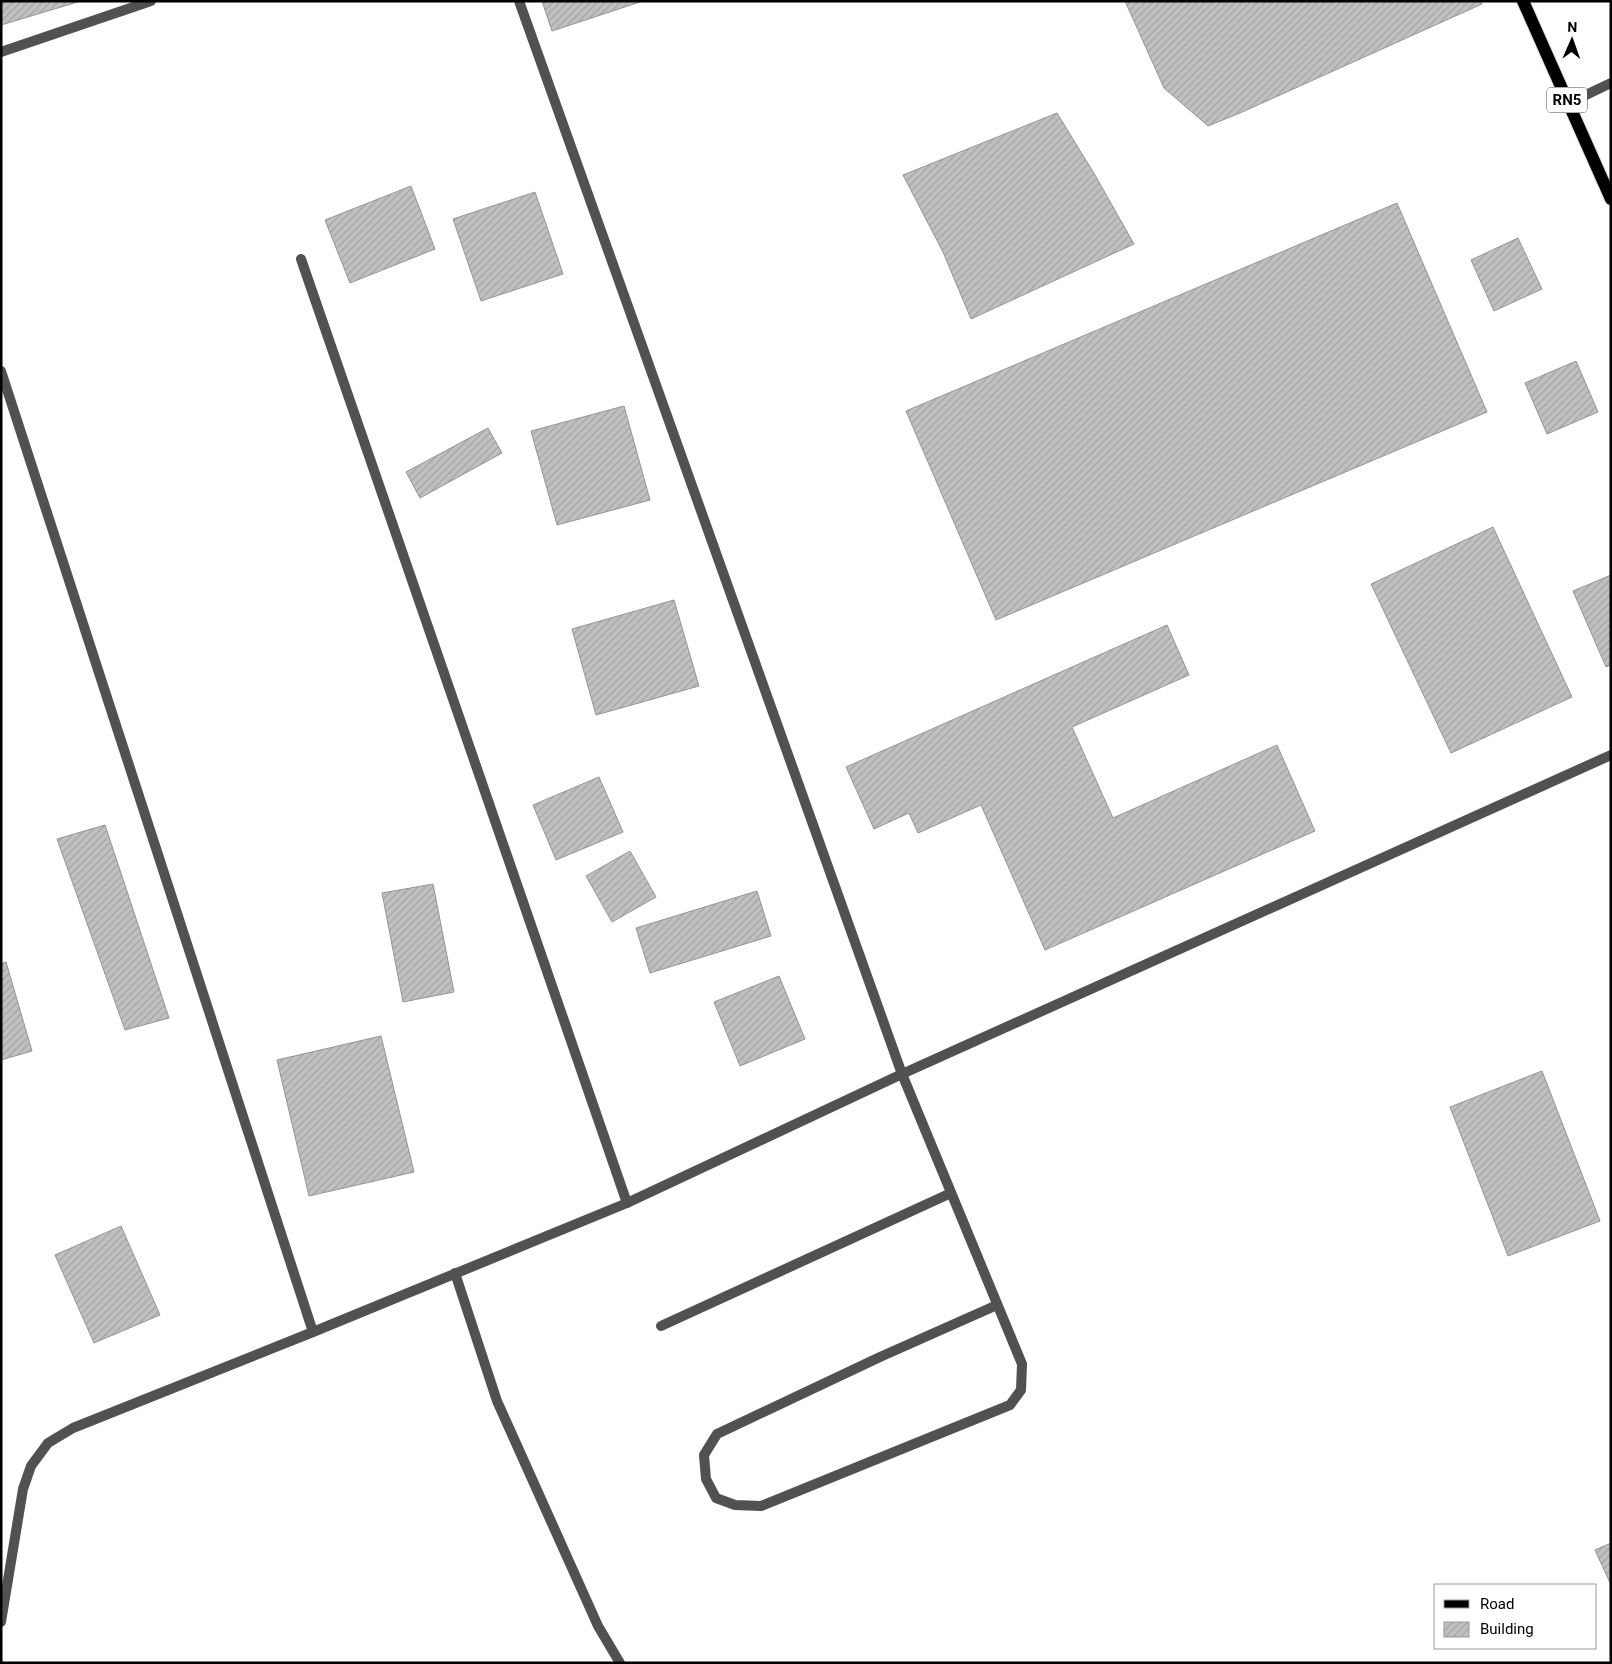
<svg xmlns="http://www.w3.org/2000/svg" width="1612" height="1664" viewBox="0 0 1612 1664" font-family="Roboto,sans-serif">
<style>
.building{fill:url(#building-hatch);stroke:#959595}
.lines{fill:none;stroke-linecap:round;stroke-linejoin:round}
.primary-casing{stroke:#dbdbdb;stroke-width:14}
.service{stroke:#515151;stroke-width:10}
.primary{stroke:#000;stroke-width:12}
.labels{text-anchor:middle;stroke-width:4;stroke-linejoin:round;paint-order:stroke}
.shield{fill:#fff;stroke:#4c4c4c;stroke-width:1}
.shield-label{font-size:15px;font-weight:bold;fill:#000}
</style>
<defs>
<pattern id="building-hatch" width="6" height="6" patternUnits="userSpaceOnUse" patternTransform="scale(1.25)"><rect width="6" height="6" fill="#c0c0c0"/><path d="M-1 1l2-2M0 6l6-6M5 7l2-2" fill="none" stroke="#a3a3a3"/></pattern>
</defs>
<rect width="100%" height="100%" fill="#fff"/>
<!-- building -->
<g class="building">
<path d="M1 1H81L1 25Z"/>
<path d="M542 1H643L552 31Z"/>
<path d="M1125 1H1481L1482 4 1240 113 1208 126 1164 88Z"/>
<path d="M1057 113 1095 175 1134 244 971 319 943 252 903 175Z"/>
<path d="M411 186 435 249 350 283 325 220Z"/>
<path d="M535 192 563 274 481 301 453 219Z"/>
<path d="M1397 203 1487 412 996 620 906 411Z"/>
<path d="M1518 238 1542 289 1494 311 1471 260Z"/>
<path d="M1576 361 1598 412 1547 434 1525 383Z"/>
<path d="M624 406 650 500 557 525 531 431Z"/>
<path d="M488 428 502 453 420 498 406 472Z"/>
<path d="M1493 527 1572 697 1451 753 1371 584Z"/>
<path d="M1611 575V665L1606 667 1573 591Z"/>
<path d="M674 600 699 686 596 715 572 629Z"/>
<path d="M1167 625 1189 675 1072 727 1113 818 1277 745 1315 831 1045 950 981 805 918 833 909 813 874 829 846 767Z"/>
<path d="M599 777 623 832 556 860 533 805Z"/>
<path d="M105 825 169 1018 125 1030 57 839Z"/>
<path d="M630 851 656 897 612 922 586 876Z"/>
<path d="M433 884 454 992 403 1002 382 893Z"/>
<path d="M757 891 771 936 650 973 636 928Z"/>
<path d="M6 962 32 1051 1 1060V964Z"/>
<path d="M779 976 805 1039 740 1066 714 1002Z"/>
<path d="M381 1036 414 1172 309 1196 277 1060Z"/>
<path d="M1542 1071 1600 1221 1508 1256 1450 1107Z"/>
<path d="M121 1226 160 1315 94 1343 55 1255Z"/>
<path d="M1611 1543V1585L1595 1550Z"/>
</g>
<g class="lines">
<!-- primary casing -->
<g class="primary-casing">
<path id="primary" d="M1523 1 1611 199"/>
</g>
<!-- service -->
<g class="service">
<path d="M519 1 902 1074 1022 1364 1021 1390 1010 1405 761 1506 735 1505 716 1498 706 1479 704 1455 717 1434 880 1357 997 1305"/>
<path d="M1 52 151 1"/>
<path d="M1569 103 1611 83"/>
<path d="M301 259 627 1203"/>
<path d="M1 371 313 1332"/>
<path d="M455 1273 497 1401 598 1626 620 1663"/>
<path d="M661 1326 951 1193"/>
<path d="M1 1622 23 1489 31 1466 48 1443 73 1428 313 1332 627 1203 902 1074 1611 755"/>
</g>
<!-- primary -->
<use href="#primary" class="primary"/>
</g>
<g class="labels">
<!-- shield labels -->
<rect class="shield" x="1547" y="87.5" width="40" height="25" rx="4"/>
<g class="shield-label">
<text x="1567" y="105">RN5</text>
</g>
</g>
<!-- border -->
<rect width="1612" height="1664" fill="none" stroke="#000000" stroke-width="5"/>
<!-- legend -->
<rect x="1434" y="1584" width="162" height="65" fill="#ffffff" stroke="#999999"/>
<rect x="1444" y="1600" width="25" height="8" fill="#000000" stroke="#999999"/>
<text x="1480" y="1609" font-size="15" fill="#000000">Road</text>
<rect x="1444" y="1622" width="25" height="15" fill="url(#building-hatch)" stroke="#999999"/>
<text x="1480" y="1634" font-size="15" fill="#000000">Building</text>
<!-- north arrow -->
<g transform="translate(1572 40) rotate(2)" stroke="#ffffff" stroke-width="4" paint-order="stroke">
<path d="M0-4L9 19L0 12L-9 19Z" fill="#000000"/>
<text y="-8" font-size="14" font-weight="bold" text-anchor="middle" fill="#000000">N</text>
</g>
</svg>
